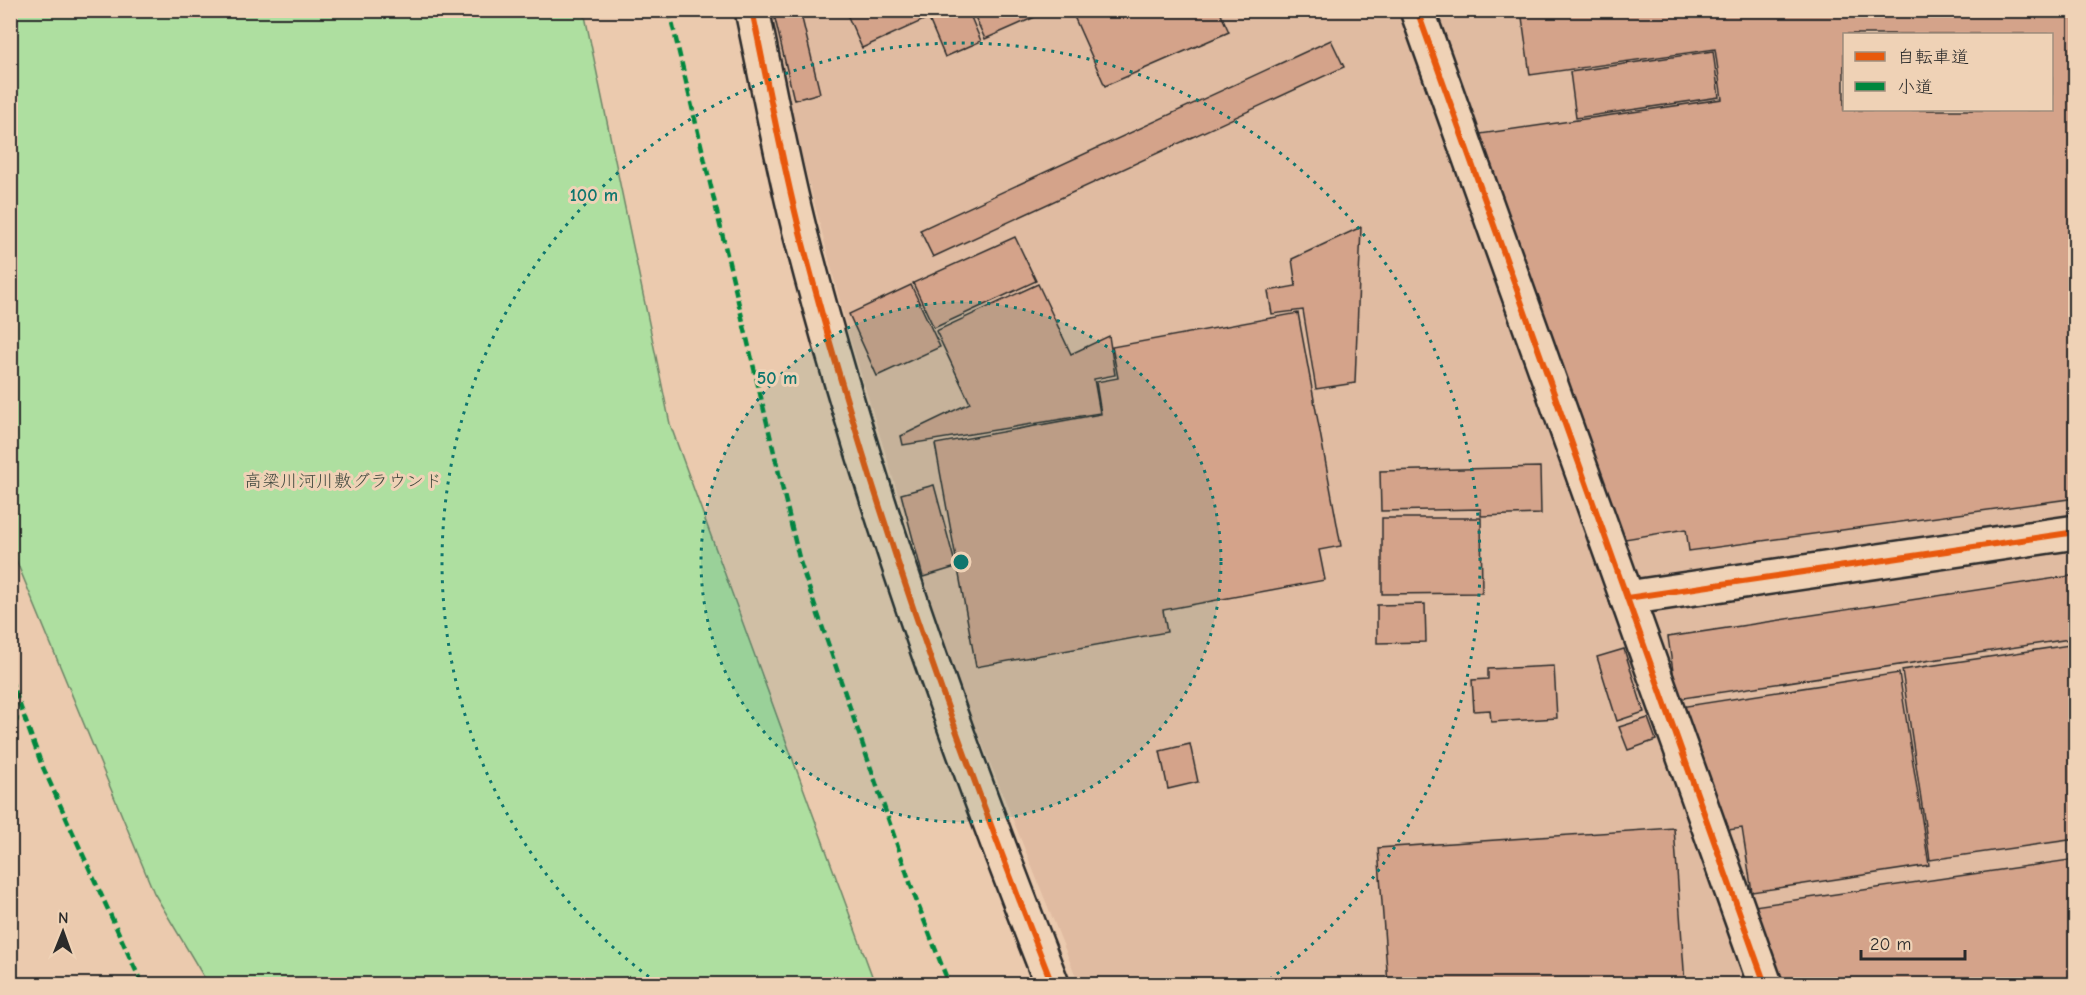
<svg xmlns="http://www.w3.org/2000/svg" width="2086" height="995" viewBox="0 0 2086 995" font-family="'Comic Neue','Klee One',sans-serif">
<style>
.built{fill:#e0bba1;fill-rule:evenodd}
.green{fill:#aedfa0;stroke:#6c8566;stroke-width:1.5}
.building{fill:#d4a38a;stroke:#2b2b2b;stroke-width:1.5;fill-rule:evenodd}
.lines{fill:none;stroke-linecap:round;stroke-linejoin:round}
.minor-casing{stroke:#2b2b2b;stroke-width:38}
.minor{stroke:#efd2b6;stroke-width:33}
.quiet{stroke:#00873e;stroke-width:4.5;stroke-dasharray:9 4.5;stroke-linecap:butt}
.cycleway-casing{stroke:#efd2b6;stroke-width:10}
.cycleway{stroke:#e8590c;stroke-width:6}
.ring{fill:none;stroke:#0f766e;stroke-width:3;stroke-dasharray:3 6}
.labels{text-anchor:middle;stroke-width:6;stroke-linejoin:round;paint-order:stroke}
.park-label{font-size:18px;fill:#3f463d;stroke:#efd2b6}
.centre{fill:#0f766e;stroke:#efd2b6;stroke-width:3}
.ring-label{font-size:18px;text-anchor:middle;font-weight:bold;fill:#0f766e;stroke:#efd2b6;stroke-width:6;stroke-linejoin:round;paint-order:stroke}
</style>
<rect width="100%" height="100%" fill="#ebcaae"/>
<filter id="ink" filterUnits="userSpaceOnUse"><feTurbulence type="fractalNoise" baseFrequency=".0167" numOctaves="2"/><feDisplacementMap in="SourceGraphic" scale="12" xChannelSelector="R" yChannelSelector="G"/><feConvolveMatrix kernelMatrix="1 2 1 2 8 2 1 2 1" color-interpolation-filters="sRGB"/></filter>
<g filter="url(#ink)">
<!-- built -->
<path class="built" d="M764 11H2075V984H1079L951 666 848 332ZM1844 34H2052V110H1844Z"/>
<!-- green -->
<path class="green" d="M10 11H584L670 424 875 984H208L154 893 11 548Z"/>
<!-- building -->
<g class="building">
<path d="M773 10H800L820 93 794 100Z"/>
<path d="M845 10H919L924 20 862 48Z"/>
<path d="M925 10H968L981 41 945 57Z"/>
<path d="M972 10H1043L1044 13 985 39Z"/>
<path d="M1075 10H1219L1229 32 1105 86 1072 12Z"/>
<path d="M1521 10H2076V498L1689 551 1686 529 1619 540 1473 135 1722 99 1715 49 1530 75ZM1844 34H2052V110H1844Z"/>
<path d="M1331 40 1344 67 933 257 920 230Z"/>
<path d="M1713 51 1719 97 1576 118 1570 72Z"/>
<path d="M1361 227 1355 383 1316 389 1303 310 1272 314 1268 291 1296 286 1292 259Z"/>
<path d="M1015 237 1036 281 934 328 913 283Z"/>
<path d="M1038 284 1071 354 1109 336 1115 375 1094 379 1100 413 903 445 901 436 970 403 936 331Z"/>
<path d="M911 285 940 347 877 376 849 314Z"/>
<path d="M1298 313 1341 546 1319 550 1325 580 1163 610 1167 632 976 667 935 444 1101 414 1096 382 1118 378 1112 347Z"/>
<path d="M1540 467 1541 514 1481 516V509L1381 511 1380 471Z"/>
<path d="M934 485 956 567 923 577 901 494Z"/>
<path d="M1382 518H1481L1482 593 1382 594Z"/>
<path d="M2076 575V638L1677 699 1668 637Z"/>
<path d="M1425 604 1426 642 1377 643V605Z"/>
<path d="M2076 644V839L1930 860 1902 670Z"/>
<path d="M1624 649 1644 712 1617 721 1597 657Z"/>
<path d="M1554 666 1557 718 1491 722 1490 710 1474 711 1472 680 1488 679V669Z"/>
<path d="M1899 673 1929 865 1752 892 1742 828 1721 831 1680 707Z"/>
<path d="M1648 718 1656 740 1628 750 1619 727Z"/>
<path d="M1190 744 1198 782 1168 789 1160 751Z"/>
<path d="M1674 828 1685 984H1388L1378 848Z"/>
<path d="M2076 859V984H1772L1747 907Z"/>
</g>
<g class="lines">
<!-- minor casing -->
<g class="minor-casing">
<g id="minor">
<path d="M752 10C768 85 782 162 801 236 867 491 956 740 1052 984"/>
<path d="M1417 10 1765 984"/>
<path d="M1627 598 2076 532"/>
</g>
</g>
<!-- minor -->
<use href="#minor" class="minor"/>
<!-- quiet -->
<g class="quiet">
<path d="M669 10 800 562 915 897 949 984"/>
<path d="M10 678 41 763 142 984"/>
<path d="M10 719 26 720"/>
</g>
<!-- cycleway casing -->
<g class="cycleway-casing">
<g id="cycleway">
<path d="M752 10C768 85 782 162 801 236 867 491 956 740 1052 984"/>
<path d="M1417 10 1765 984"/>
<path d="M1627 598 2076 532"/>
</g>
</g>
<!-- cycleway -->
<use href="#cycleway" class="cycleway"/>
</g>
</g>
<!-- distance rings -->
<circle cx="961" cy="562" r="260" fill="#0f766e" fill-opacity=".12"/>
<g class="ring">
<circle cx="961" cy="562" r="260"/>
<path d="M656 982A519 519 0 1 1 1266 982"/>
</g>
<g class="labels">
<!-- park labels -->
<g class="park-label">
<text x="343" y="487">高梁川河川敷グラウンド</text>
</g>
</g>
<circle cx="961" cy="562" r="9" class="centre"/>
<g class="ring-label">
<text x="594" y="201">100 m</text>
<text x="777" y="384">50 m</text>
</g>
<!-- margin -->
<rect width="2086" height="995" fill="none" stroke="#efd2b6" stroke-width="36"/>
<rect x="18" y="18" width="2050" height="959" fill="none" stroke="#2b2b2b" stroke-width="2" filter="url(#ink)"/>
<!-- legend -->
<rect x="1843" y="33" width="210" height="78" fill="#efd2b6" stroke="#a18f7e" stroke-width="1.5"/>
<rect x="1855" y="52" width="30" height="9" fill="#e8590c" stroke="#a18f7e" stroke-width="1.5"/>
<text x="1897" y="63" font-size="18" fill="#2b2b2b">自転車道</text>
<rect x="1855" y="82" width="30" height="9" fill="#00873e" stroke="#a18f7e" stroke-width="1.5"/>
<text x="1897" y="93" font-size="18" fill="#2b2b2b">小道</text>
<!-- north arrow -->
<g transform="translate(63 932) rotate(1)" stroke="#efd2b6" stroke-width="4.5" paint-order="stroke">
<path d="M0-4.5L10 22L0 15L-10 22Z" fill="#2b2b2b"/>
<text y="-9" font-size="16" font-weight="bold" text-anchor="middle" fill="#2b2b2b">N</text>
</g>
<!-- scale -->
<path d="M1861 950v9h104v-9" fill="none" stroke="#2b2b2b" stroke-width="3"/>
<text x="1870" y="950" font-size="18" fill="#2b2b2b" stroke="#efd2b6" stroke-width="4.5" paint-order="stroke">20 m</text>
</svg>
